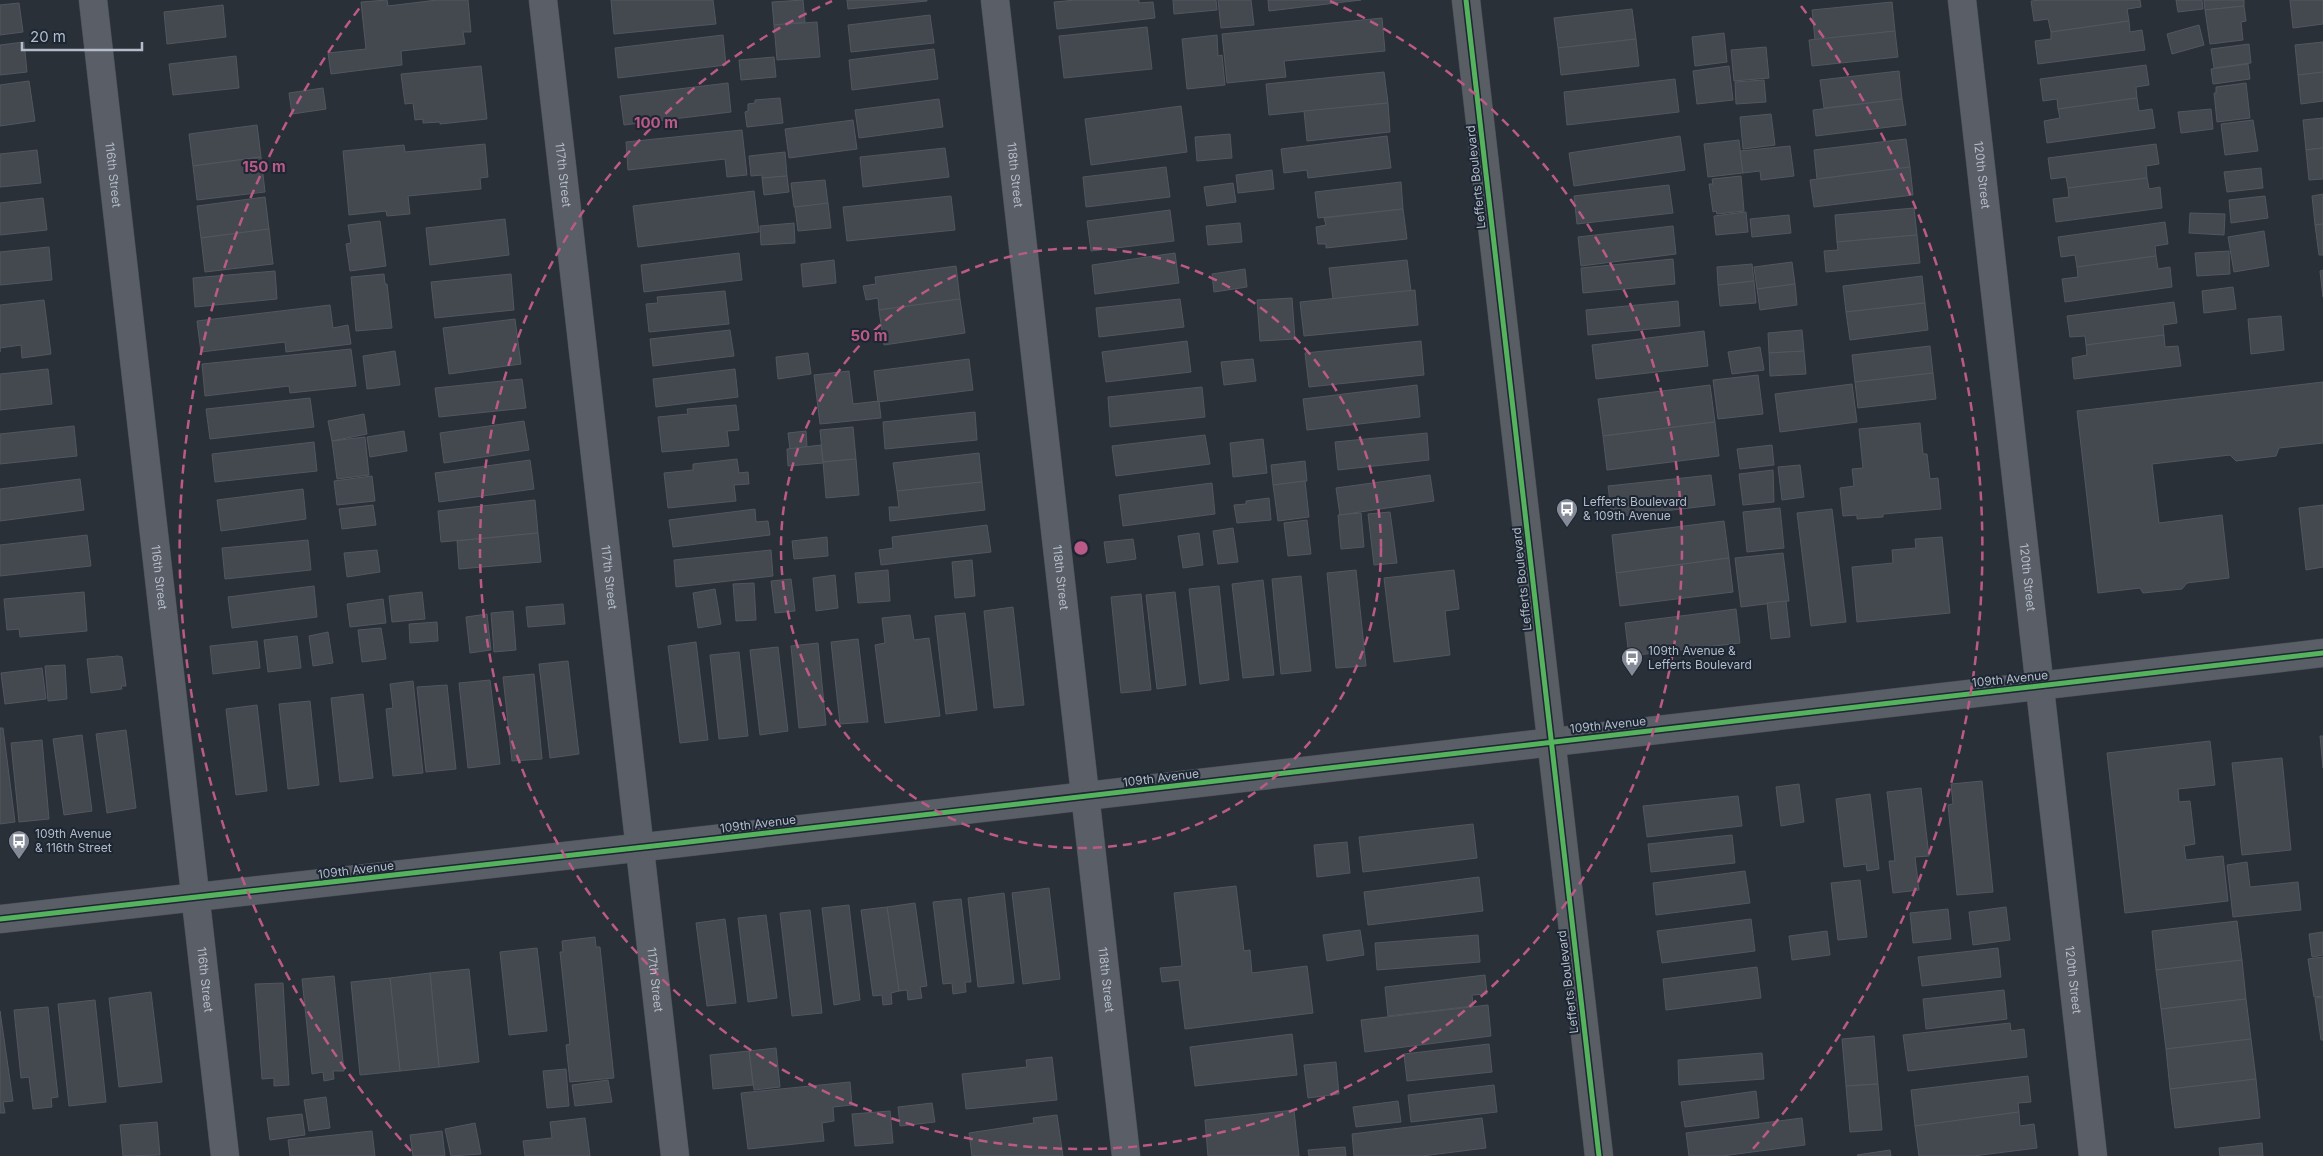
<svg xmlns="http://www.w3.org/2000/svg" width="2323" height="1156" viewBox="0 0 2323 1156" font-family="Inter,sans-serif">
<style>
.building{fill:#444950;stroke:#52575f}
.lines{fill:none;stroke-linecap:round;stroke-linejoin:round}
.street-casing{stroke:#484c53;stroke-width:29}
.secondary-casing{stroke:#484c53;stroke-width:29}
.street{stroke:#5a5e66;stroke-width:28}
.secondary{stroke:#595d64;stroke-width:28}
.cycleway-casing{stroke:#1d2633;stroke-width:8}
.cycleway{stroke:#56b35d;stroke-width:5}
.ring{fill:none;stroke:#bc5a87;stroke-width:2.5;stroke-dasharray:9 6}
.labels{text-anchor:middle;stroke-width:4;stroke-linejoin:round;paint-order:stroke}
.street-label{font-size:12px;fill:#b4bcc9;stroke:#1d2633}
.poi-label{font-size:12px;fill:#b4bcc9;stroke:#1d2633;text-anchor:start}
.centre{fill:#bc5a87;stroke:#1d2633;stroke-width:2.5}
.ring-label{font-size:15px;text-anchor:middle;font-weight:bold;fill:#bc5a87;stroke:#1d2633;stroke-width:4;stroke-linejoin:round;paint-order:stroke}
</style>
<rect width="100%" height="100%" fill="#2a3038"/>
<!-- building -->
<g class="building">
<path d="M387 0 388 6 437 0H468L471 32H463L465 44 401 51 402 65 331 74 328 53 366 49 361 2Z"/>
<path d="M611 0H713L716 24 614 34Z"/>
<path d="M803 0 805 22 774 25 772 2Z"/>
<path d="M847 0H927V1L848 9Z"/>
<path d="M1076 0H1139V3L1153 2 1155 18 1057 29 1054 2Z"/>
<path d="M1173 0H1216L1217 10 1174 14Z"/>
<path d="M1218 0H1251L1254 25 1221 28Z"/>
<path d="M1268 0H1361L1269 11Z"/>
<path d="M2041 0H2140L2141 7 2127 9 2129 21 2051 32 2048 19 2034 21 2031 1Z"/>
<path d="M2176 0H2202L2203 9 2178 12Z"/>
<path d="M2204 0H2244V6L2205 10Z"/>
<path d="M2290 0H2323V24L2293 28Z"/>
<path d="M1892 2 1895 31 1815 40 1812 10Z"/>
<path d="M19 3 23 32 0 35V5Z"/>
<path d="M223 5 226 37 167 44 164 12Z"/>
<path d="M2244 6 2246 21 2241 22 2243 40 2210 44 2205 10Z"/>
<path d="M1632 9 1636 39 1558 48 1554 18Z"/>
<path d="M930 15 934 43 851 52 848 25Z"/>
<path d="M1382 18 1385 51 1284 61 1286 77 1227 83 1222 34Z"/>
<path d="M2129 21 2130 32 2142 30 2145 50 2038 64 2035 41 2051 39V32Z"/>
<path d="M817 22 820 57 777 60 774 25Z"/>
<path d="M2199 25 2204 45 2172 54 2167 34Z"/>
<path d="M1147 27 1152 69 1064 78 1059 36Z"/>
<path d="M1895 31 1898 57 1812 66 1809 40Z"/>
<path d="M1724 33 1727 62 1695 66 1692 37Z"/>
<path d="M723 35 726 65 618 78 615 48Z"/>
<path d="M1217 35 1218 56 1222 55 1225 85 1187 89 1182 39Z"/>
<path d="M1636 39 1639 66 1561 75 1558 48Z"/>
<path d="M24 42 27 72 0 75V45Z"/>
<path d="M2323 42V72L2298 75 2295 45Z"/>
<path d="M2249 44 2251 63 2214 68 2211 49Z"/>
<path d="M1766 47 1769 78 1734 81 1731 50Z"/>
<path d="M934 49 938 79 852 90 849 60Z"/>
<path d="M236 56 239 88 173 95 169 64Z"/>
<path d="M774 57 776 77 741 80 739 60Z"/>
<path d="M2248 64 2250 79 2213 84 2211 69Z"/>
<path d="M2146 65 2149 85 2136 87 2137 98 2058 109 2057 99 2043 101 2040 79Z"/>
<path d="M481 66 487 119 440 124V122L423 123V119L415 120 413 103 405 104 401 74Z"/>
<path d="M1729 66 1733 100 1697 104 1693 71Z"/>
<path d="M1899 71 1902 99 1824 108 1820 80Z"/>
<path d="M1384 72 1388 103 1269 115 1266 84Z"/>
<path d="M2323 72V101L2301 104 2298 75Z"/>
<path d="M1675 79 1679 112 1567 125 1564 92Z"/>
<path d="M1764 80 1766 102 1736 104 1735 82Z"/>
<path d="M29 81 35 121 0 126V85Z"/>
<path d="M728 83 731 112 624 125 620 96Z"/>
<path d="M2246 83 2250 118 2217 122 2214 93H2216V87Z"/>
<path d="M323 88 326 109 292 114 289 93Z"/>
<path d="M780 98 783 123 747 127 745 112 748 111V104L755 103V100Z"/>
<path d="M2137 98 2139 111 2152 109 2155 128 2047 143 2044 121 2060 118 2058 109Z"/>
<path d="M939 99 943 127 859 138 855 110Z"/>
<path d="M1902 99 1906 125 1816 136 1813 110Z"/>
<path d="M1388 103 1390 132 1307 141 1304 111Z"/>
<path d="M1181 106 1187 152 1091 165 1085 119Z"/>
<path d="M2211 109 2213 129 2181 133 2178 112Z"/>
<path d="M1771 114 1775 145 1743 149 1740 117Z"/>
<path d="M2323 118V148L2306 150 2303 120Z"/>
<path d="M853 120 857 149 789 158 785 129Z"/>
<path d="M2253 120 2258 151 2225 155 2221 124Z"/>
<path d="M257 125 261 157 193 166 189 134Z"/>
<path d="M742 130 747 175 727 177 725 159 628 170 626 142Z"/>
<path d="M1230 134 1232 158 1197 161 1195 137Z"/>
<path d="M1387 136 1391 168 1308 178 1307 170 1284 173 1281 149Z"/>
<path d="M1680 136 1685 170 1574 186 1569 153Z"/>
<path d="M1906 139 1910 167 1817 179 1814 150Z"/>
<path d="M1739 140 1743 173 1708 177 1704 144Z"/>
<path d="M485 144 488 177 480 178 481 189 408 196 410 214 387 216 386 211 349 215 343 151 404 145 405 152Z"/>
<path d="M2156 144 2159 164 2146 166 2147 178 2068 188 2066 177 2051 179 2048 158Z"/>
<path d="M1790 146 1794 176 1761 180 1760 171 1743 173 1740 151Z"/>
<path d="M945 148 949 177 863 187 860 157Z"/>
<path d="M2323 148V179L2309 180 2306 150Z"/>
<path d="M37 150 41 183 0 187V154Z"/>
<path d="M785 152 787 176 762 178V175L751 176 749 156Z"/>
<path d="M261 157 265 192 197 200 193 166Z"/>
<path d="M1166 167 1170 197 1086 207 1083 177Z"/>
<path d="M1910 167 1913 195 1814 207 1810 180Z"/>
<path d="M2261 168 2263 188 2227 192 2224 172Z"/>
<path d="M1272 170 1274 189 1238 193 1236 175Z"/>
<path d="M787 176 789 192 764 195 762 178Z"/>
<path d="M1741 176 1744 211 1717 214 1716 211 1713 212 1709 184H1713L1712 179Z"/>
<path d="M2147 178 2149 189 2160 187 2162 208 2056 222 2053 199 2069 197 2068 188Z"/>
<path d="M825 180 828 204 794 207 791 183Z"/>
<path d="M1401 182 1403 209 1318 218 1315 192Z"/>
<path d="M1233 183 1236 202 1207 206 1204 187Z"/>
<path d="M1669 185 1673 213 1577 224 1574 196Z"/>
<path d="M754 191 759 232 638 247 633 206Z"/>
<path d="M2323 194V224L2315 225 2312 196Z"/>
<path d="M951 196 955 230 847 241 843 207Z"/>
<path d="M2265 196 2268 218 2231 223 2229 200Z"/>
<path d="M265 197 269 229 201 238 197 206Z"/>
<path d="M43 198 47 230 0 235V203Z"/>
<path d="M828 203 831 228 798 231 795 207Z"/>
<path d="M1914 208 1917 235 1837 242 1835 215Z"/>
<path d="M1403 209 1407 239 1326 248V244H1318L1316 227 1326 225 1324 218Z"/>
<path d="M1170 210 1174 241 1091 251 1087 221Z"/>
<path d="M1746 212 1748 232 1716 235 1714 216Z"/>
<path d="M2190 213 2225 214 2224 235 2189 233Z"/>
<path d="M1789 215 1791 233 1752 237 1750 219Z"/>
<path d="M505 219 509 255 430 265 426 228Z"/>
<path d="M380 221 386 266 350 271 346 244 351 243 348 225Z"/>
<path d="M2165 222 2168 244 2155 246 2156 256 2077 267 2075 255 2061 257 2058 237Z"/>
<path d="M794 223 795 243 761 245 760 226Z"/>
<path d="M1240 223 1242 242 1208 245 1206 226Z"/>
<path d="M2323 224V255H2319L2315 225Z"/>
<path d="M1673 226 1676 254 1581 266 1578 237Z"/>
<path d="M269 229 273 264 205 272 201 238Z"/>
<path d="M2264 231 2269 266 2234 272 2228 237Z"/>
<path d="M1917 235 1920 263 1826 272 1824 251 1838 250 1837 242Z"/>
<path d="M49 247 52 280 0 285V252Z"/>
<path d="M2229 251 2230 274 2197 276 2195 253Z"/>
<path d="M739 253 742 280 644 292 641 265Z"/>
<path d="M1175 253 1179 283 1095 294 1092 265Z"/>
<path d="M2156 256 2158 269 2170 267 2172 287 2065 302 2062 279 2078 277 2077 267Z"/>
<path d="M1673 259 1675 284 1583 293 1581 268Z"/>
<path d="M834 260 836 283 803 287 801 264Z"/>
<path d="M1407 260 1411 291 1333 299 1329 268Z"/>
<path d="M1792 262 1795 284 1757 289 1754 267Z"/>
<path d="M1752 264 1754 281 1718 285 1717 267Z"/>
<path d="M956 266 960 299 879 310 878 298 866 300 863 286 876 284 875 277Z"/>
<path d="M1245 269 1247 287 1214 292 1212 274Z"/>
<path d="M2323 270V297L2320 271Z"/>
<path d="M275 271 277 299 195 307 193 278Z"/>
<path d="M384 274 385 284H387L392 328 356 331 351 277Z"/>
<path d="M511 274 514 310 435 318 431 282Z"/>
<path d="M1922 276 1925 303 1846 312 1843 286Z"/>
<path d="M1754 281 1756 303 1720 306 1718 285Z"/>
<path d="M1795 284 1797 305 1760 310 1757 289Z"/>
<path d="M2233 287 2236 309 2204 313 2202 291Z"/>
<path d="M1415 290 1418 325 1304 336 1300 302Z"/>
<path d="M725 291 729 324 649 332 646 304 658 303 657 297Z"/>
<path d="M1292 298 1295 339 1260 341 1257 300Z"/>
<path d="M960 299 965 333 884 345 879 310Z"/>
<path d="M1180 299 1184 327 1099 337 1096 308Z"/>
<path d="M44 300 51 354 22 358 21 345 0 348V352V305Z"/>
<path d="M1678 301 1680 326 1588 335 1586 310Z"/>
<path d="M2174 302 2177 323 2163 325 2164 335 2086 345 2085 336 2070 337 2067 316Z"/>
<path d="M1925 303 1928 330 1850 340 1846 312Z"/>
<path d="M330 305 333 328 348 325 351 344 286 352 285 342 201 352 197 321Z"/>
<path d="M2281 316 2284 350 2251 354 2248 319Z"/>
<path d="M515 319 521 364 449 374 443 328Z"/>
<path d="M730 330 734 356 653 366 650 339Z"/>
<path d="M1802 330 1804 351 1769 353 1768 333Z"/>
<path d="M1704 331 1708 366 1596 379 1592 345Z"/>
<path d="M2164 335 2165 347 2178 346 2181 366 2074 379 2072 358 2087 355 2086 345Z"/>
<path d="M1187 341 1191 372 1106 382 1102 352Z"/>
<path d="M1421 341 1424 375 1309 387 1305 353Z"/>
<path d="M1930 346 1933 373 1855 382 1852 355Z"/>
<path d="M1760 347 1764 370 1732 374 1728 352Z"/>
<path d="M351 349 356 386 290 393 289 386 205 396 202 364Z"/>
<path d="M395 351 400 385 367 389 363 356Z"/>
<path d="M1804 351 1806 374 1770 376 1769 353Z"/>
<path d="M808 353 811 374 778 379 776 357Z"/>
<path d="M969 359 973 390 878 402 874 371Z"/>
<path d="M1253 359 1256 381 1224 385 1221 362Z"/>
<path d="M48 369 52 404 0 410V374Z"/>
<path d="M735 369 738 397 656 407 653 379Z"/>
<path d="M849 371 853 404 879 401 881 418 820 424 814 375Z"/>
<path d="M1933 373 1936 399 1858 408 1855 382Z"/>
<path d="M1758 375 1763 414 1718 419 1713 380Z"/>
<path d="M522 379 526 408 439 417 435 388Z"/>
<path d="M2323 382V443L2279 448 2276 456 2236 461 2230 455 2152 464 2159 523 2222 515 2229 578 2187 583 2182 589 2143 593 2140 588 2098 593 2077 411Z"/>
<path d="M1852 384 1857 422 1780 432 1775 394Z"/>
<path d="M1417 385 1420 417 1307 430 1303 399Z"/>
<path d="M1710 385 1715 422 1603 436 1598 399Z"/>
<path d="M1202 387 1205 417 1110 427 1108 397Z"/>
<path d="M310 398 314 427 210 439 206 409Z"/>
<path d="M736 405 739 430 727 431 729 446 662 452 658 417 688 414 687 409Z"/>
<path d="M975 412 977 440 885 449 883 422Z"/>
<path d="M364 414 367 434 332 441 328 421Z"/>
<path d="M524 421 529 450 444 463 440 433Z"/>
<path d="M1715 422 1719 456 1607 470 1603 436Z"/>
<path d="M1920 423 1923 454H1927L1930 479 1938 478 1941 509 1883 514V517L1857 519V515L1843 516 1840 488 1854 486 1852 469 1863 468 1859 429Z"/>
<path d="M74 426 77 456 0 464V434Z"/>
<path d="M853 427 856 459 823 462 820 430Z"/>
<path d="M404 431 407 451 370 457 367 437Z"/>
<path d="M806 431 807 447 790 449 788 433Z"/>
<path d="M1427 433 1429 460 1338 470 1335 442Z"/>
<path d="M1205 435 1210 464 1116 476 1112 446Z"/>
<path d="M365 437 369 475 337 479 332 441Z"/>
<path d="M1263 439 1267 473 1233 477 1230 443Z"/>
<path d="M314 442 317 471 215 482 212 454Z"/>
<path d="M821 445 823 463 788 466 787 449Z"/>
<path d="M1772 445 1774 465 1740 469 1737 449Z"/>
<path d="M979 453 982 482 897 491 893 463Z"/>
<path d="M737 459 739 473 748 472 749 484 734 485 736 501 668 508 664 473 693 470V464Z"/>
<path d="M856 459 859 495 826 498 823 462Z"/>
<path d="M530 460 534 489 439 502 435 473Z"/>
<path d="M1305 461 1307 481 1273 485 1271 465Z"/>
<path d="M1800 465 1804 497 1782 500 1778 467Z"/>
<path d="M1773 470 1774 502 1743 505 1739 474Z"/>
<path d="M1430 475 1434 501 1340 515 1336 488Z"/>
<path d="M1711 475 1715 505 1612 517 1608 486Z"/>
<path d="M372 476 375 501 337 505 334 481Z"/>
<path d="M80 479 84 510 0 521V489Z"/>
<path d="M1305 481 1309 517 1278 521 1273 485Z"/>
<path d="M982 482 985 510 890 521 889 507H899L897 491Z"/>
<path d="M1212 483 1215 514 1123 526 1119 495Z"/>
<path d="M303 489 306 519 221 531 217 500Z"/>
<path d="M1269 498 1271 520 1237 523 1234 505 1246 504V501Z"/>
<path d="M535 500 538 533 441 542 438 511Z"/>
<path d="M373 505 376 525 342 529 339 509Z"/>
<path d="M2323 505V567L2306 570 2299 508Z"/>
<path d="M1780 508 1784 548 1747 552 1743 512Z"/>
<path d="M755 509 756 522 768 521 770 535 673 547 669 520Z"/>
<path d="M1832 509 1846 622 1811 626 1797 513Z"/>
<path d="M1390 512 1397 563 1374 565 1368 514Z"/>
<path d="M1361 513 1364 547 1341 549 1338 515Z"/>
<path d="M1307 520 1311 554 1288 556 1284 523Z"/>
<path d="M1724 521 1729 558 1616 573 1612 535Z"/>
<path d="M987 525 991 552 881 565 879 550 893 548 892 537Z"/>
<path d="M1233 528 1238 562 1218 564 1213 531Z"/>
<path d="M538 533 541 562 459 569 457 541Z"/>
<path d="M1199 533 1203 565 1183 568 1178 536Z"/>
<path d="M87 535 91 566 0 576V545Z"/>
<path d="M827 537 828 556 794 559 792 541Z"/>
<path d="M1942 537 1950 613 1857 622 1852 567 1893 563 1892 550 1916 548 1915 539Z"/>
<path d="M1133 539 1136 559 1107 563 1104 542Z"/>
<path d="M308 540 311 570 225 579 222 548Z"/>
<path d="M377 550 380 572 347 577 344 553Z"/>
<path d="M771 550 773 576 676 587 674 560Z"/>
<path d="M1783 553 1789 601 1741 607 1735 558Z"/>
<path d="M1729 558 1733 592 1620 606 1616 573Z"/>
<path d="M972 560 975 596 955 598 952 562Z"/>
<path d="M888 570 890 601 858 603 855 573Z"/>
<path d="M1356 570 1366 666 1336 668 1327 573Z"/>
<path d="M1454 570 1459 609 1445 611 1450 655 1394 662 1384 578Z"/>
<path d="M835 575 838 608 816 611 813 578Z"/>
<path d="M1301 576 1311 671 1281 674 1272 579Z"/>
<path d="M791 579 795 611 775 613 771 581Z"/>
<path d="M1263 580 1274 675 1243 678 1232 584Z"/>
<path d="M754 583 756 620 736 621 733 584Z"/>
<path d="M314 586 317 617 232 628 228 597Z"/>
<path d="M1219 586 1229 680 1200 684 1189 589Z"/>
<path d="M715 589 721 624 698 628 693 593Z"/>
<path d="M84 592 87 631 20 637 19 629 7 630 4 599Z"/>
<path d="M422 592 425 619 392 622 389 596Z"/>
<path d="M1175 592 1186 685 1157 689 1146 595Z"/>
<path d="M1141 594 1151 690 1121 693 1111 597Z"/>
<path d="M383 599 386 623 350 627 347 604Z"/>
<path d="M1786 601 1790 637 1771 639 1767 603Z"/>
<path d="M563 604 565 624 528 627 526 607Z"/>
<path d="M1013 607 1024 705 994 708 984 611Z"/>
<path d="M1736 609 1740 643 1629 656 1625 623Z"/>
<path d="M513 611 516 650 494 652 491 613Z"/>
<path d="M965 613 977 710 946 714 935 616Z"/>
<path d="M487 614 491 650 470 653 466 617Z"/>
<path d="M910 615 914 640 929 638 940 716 885 723 875 645 885 643 882 618Z"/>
<path d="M437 622 438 641 410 643 409 624Z"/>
<path d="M381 628 386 659 362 662 358 630Z"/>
<path d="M328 632 333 663 313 666 309 636Z"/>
<path d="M297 636 301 668 268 672 264 640Z"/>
<path d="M858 639 868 722 840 724 831 642Z"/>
<path d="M257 641 260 668 213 674 210 646Z"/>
<path d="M696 642 708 740 680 743 668 646Z"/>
<path d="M818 643 826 725 799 728 791 646Z"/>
<path d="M778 647 788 731 760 735 750 650Z"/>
<path d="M739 652 748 736 719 739 710 655Z"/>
<path d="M118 656 122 657 126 686H121L122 689 91 693 87 659Z"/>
<path d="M568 661 579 754 550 758 539 664Z"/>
<path d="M65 665 67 699 48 701 45 666Z"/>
<path d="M42 668 46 699 5 704 1 673Z"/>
<path d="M534 674 542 759 512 761 503 677Z"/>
<path d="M490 680 500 764 468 768 459 683Z"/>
<path d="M413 681 423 773 393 776 386 709 393 708 390 684Z"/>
<path d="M447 685 456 769 426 772 417 687Z"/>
<path d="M363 694 373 778 340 782 331 698Z"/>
<path d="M310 701 319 785 288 789 279 704Z"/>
<path d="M257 705 267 791 236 795 226 709Z"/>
<path d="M0 728H3L15 822 0 824Z"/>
<path d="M126 730 136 808 107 813 96 734Z"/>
<path d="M82 735 92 811 64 815 53 739Z"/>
<path d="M2320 736H2323V768Z"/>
<path d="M42 740 49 819 19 822 11 743Z"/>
<path d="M2210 741 2215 785 2178 789 2179 802 2190 801 2195 844 2184 846 2186 860 2223 856 2228 901 2125 913 2107 753Z"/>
<path d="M2282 758 2291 850 2242 855 2232 763Z"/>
<path d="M1982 781 1993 892 1957 895 1948 805 1953 804 1951 784Z"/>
<path d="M1799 784 1804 822 1781 826 1776 787Z"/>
<path d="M1921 788 1929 856 1915 857 1919 890 1893 893 1889 861H1895L1887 792Z"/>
<path d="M1870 794 1879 869 1867 871 1866 864 1844 867 1836 799Z"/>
<path d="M1738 796 1742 826 1647 837 1643 806Z"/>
<path d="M1473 824 1477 858 1363 872 1359 837Z"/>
<path d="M1732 835 1735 863 1651 872 1648 844Z"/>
<path d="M1347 842 1350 873 1317 877 1314 845Z"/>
<path d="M2247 862 2250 887 2298 882 2301 910 2233 917 2227 865Z"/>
<path d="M1745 871 1750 903 1656 915 1653 883Z"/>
<path d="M1479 877 1483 911 1368 925 1364 892Z"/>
<path d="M1860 880 1867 937 1838 940 1831 883Z"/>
<path d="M1236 886 1244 951 1250 950 1252 973 1307 966 1313 1013 1185 1029 1179 980 1162 982 1160 968 1182 966 1174 893Z"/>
<path d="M1049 888 1060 979 1023 984 1012 893Z"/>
<path d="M1004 893 1014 983 978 987 968 898Z"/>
<path d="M961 899 971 982H965L966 992 953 994 952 983 943 984 933 902Z"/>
<path d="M915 903 927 986 920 987 922 998 908 1000 907 990 899 991 887 907Z"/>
<path d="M849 905 860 1000 834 1005 822 908Z"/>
<path d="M887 907 899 991 891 993 892 1004 883 1005 882 995 873 996 861 910Z"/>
<path d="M2006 907 2010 940 1973 945 1969 912Z"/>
<path d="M1948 909 1951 939 1913 943 1910 913Z"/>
<path d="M810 910 822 1013 792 1016 780 913Z"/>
<path d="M766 915 777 998 748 1002 738 918Z"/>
<path d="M725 919 736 1003 707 1006 696 923Z"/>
<path d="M1751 919 1755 951 1662 963 1657 931Z"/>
<path d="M2237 921 2242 960 2156 970 2152 931Z"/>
<path d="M1360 930 1364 955 1327 961 1323 935Z"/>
<path d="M1827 931 1830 955 1792 960 1789 936Z"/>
<path d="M2323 932V955L2312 957 2309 934Z"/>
<path d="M1478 935 1480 962 1377 970 1375 943Z"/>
<path d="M595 937 596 947H600L614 1078 570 1082 566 1045 570 1044 560 952H563L562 941Z"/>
<path d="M537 948 547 1031 509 1035 500 952Z"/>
<path d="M1998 948 2001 977 1922 986 1918 957Z"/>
<path d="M2323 957V996L2314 997 2308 959Z"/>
<path d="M2242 960 2246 999 2161 1009 2156 970Z"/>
<path d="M1757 967 1761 998 1666 1010 1663 979Z"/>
<path d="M469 969 479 1062 439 1067 430 973Z"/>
<path d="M430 973 439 1067 400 1071 390 978Z"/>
<path d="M1485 975 1487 994 1472 995 1473 1006 1388 1016 1385 987Z"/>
<path d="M334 976 344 1071H333L334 1079 324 1081 323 1072 312 1074 302 979Z"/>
<path d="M390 978 400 1071 360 1075 351 982Z"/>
<path d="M283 983 289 1085 274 1086V1078L262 1079 255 984Z"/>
<path d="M2004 990 2007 1019 1926 1029 1923 999Z"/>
<path d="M151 992 162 1082 119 1087 109 998Z"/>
<path d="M2323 997V1040H2321L2315 998Z"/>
<path d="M2246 999 2251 1039 2166 1049 2161 1009Z"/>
<path d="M95 1000 106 1102 69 1106 58 1004Z"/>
<path d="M1488 1005 1491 1036 1365 1052 1361 1020Z"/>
<path d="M48 1007 58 1097 51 1098 52 1107 33 1109 29 1077 21 1078 14 1010Z"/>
<path d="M0 1011 13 1101 3 1102 5 1113H0Z"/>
<path d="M2010 1023 2011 1031 2024 1029 2027 1057 1908 1071 1903 1035Z"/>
<path d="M1292 1034 1297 1075 1195 1086 1190 1047Z"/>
<path d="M1874 1036 1878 1084 1846 1086 1842 1039Z"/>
<path d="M2251 1039 2256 1079 2170 1089 2166 1049Z"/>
<path d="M1489 1044 1492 1072 1407 1081 1404 1054Z"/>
<path d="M776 1048 780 1087 754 1090 749 1051Z"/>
<path d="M749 1051 753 1085 713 1089 710 1055Z"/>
<path d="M1762 1053 1764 1079 1679 1085 1678 1060Z"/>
<path d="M1052 1057 1057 1100 966 1109 962 1074 1027 1067 1026 1060Z"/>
<path d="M1336 1062 1339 1094 1308 1098 1304 1065Z"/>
<path d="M566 1069 569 1106 547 1108 543 1071Z"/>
<path d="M2028 1076 2031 1102 2018 1103 2019 1112 1915 1126 1911 1090Z"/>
<path d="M2256 1079 2260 1118 2175 1128 2170 1089Z"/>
<path d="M608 1080 612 1102 575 1106 572 1085Z"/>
<path d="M850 1082 852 1105 833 1107 834 1121 822 1123 824 1141 748 1149 741 1093Z"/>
<path d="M1878 1084 1882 1130 1850 1132 1846 1086Z"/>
<path d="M1494 1085 1497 1112 1411 1122 1408 1095Z"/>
<path d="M1756 1091 1759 1118 1685 1127 1681 1102Z"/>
<path d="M326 1097 330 1128 309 1131 304 1100Z"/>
<path d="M1398 1101 1401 1122 1356 1127 1353 1107Z"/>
<path d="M932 1103 935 1122 900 1126 898 1107Z"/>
<path d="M1294 1110 1299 1156H1208L1205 1120Z"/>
<path d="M890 1111 893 1143 855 1146 852 1114Z"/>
<path d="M2019 1112 2020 1126 2034 1124 2037 1148 1973 1156H1919L1915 1126Z"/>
<path d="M302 1114 305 1135 270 1140 267 1118Z"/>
<path d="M1057 1115 1063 1156H972L969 1133 1034 1123 1033 1118Z"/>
<path d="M585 1118 590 1156H525L523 1141 552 1138 550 1122Z"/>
<path d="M1482 1118 1486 1148 1422 1156H1354L1352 1134Z"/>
<path d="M1802 1118 1805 1145 1722 1156H1689L1686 1133Z"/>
<path d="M157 1122 160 1155 123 1156 120 1125Z"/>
<path d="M475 1123 481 1154 451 1156 445 1129Z"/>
<path d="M372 1131 375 1156H290L288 1140Z"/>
<path d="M442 1131 445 1156H413L410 1135Z"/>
<path d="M2262 1143 2263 1156H2220L2219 1148Z"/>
<path d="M1345 1147 1346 1156H1309L1308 1150Z"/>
<path d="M1890 1150 1891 1156H1858L1857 1155Z"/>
</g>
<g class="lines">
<!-- street casing -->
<g class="street-casing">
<g id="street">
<path id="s1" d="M93 0 225 1156"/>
<path id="s2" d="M543 0 675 1156"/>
<path id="s3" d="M995 0 1126 1156"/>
<path id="s4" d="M1962 0 2093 1156"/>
<path d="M0 919 680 843 2323 653"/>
</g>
</g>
<!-- secondary casing -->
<g class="secondary-casing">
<path id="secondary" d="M1466 0 1599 1156"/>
</g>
<!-- street -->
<use href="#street" class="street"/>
<!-- secondary -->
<use href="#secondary" class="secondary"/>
<!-- cycleway casing -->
<g class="cycleway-casing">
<g id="cycleway">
<path d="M1466 0 1599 1156"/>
<path d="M0 919 680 843 2323 653"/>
</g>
</g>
<!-- cycleway -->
<use href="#cycleway" class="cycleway"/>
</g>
<!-- distance rings -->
<g class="ring">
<circle cx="1081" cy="548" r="300"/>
<path d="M1330 1A601 601 0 1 1 832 1"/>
<path d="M411 1151A901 901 0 0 1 361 6M1801 6A901 901 0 0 1 1751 1151"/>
</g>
<!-- icons -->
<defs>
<g id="bus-pin" transform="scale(1.125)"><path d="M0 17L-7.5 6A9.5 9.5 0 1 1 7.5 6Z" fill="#848b96" stroke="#1d2633"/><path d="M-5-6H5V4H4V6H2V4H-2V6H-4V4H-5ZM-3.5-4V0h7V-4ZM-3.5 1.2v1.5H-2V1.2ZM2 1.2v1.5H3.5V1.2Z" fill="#fff"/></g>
</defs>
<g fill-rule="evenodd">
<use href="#bus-pin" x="1567" y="509"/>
<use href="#bus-pin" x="1632" y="658"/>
<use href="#bus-pin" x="19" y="841"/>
</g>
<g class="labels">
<!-- street labels -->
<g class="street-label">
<text dy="4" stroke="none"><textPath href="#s1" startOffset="176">116th Street</textPath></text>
<text dy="4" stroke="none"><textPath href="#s2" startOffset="176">117th Street</textPath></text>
<text dy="4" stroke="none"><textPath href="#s3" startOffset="176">118th Street</textPath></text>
<text dy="4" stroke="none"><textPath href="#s4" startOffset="176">120th Street</textPath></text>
<text transform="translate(1476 177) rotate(-96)" y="4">Lefferts Boulevard</text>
<text dy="4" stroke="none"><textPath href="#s1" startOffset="581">116th Street</textPath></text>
<text dy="4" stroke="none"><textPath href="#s2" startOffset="581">117th Street</textPath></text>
<text dy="4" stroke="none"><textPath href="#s3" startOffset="581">118th Street</textPath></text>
<text dy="4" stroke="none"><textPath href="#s4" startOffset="581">120th Street</textPath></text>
<text transform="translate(1522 579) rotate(-96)" y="4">Lefferts Boulevard</text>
<text transform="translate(2010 679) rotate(-6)" y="4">109th Avenue</text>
<text transform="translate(1608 725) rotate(-6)" y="4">109th Avenue</text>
<text transform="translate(1161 778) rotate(-7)" y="4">109th Avenue</text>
<text transform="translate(758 824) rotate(-7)" y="4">109th Avenue</text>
<text transform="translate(356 870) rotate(-7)" y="4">109th Avenue</text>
<text dy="4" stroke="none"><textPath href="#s1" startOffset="986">116th Street</textPath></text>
<text dy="4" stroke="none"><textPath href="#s2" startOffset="986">117th Street</textPath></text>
<text dy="4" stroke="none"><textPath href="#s3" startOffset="986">118th Street</textPath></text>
<text dy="4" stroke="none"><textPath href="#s4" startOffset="986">120th Street</textPath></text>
<text transform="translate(1568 982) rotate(-97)" y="4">Lefferts Boulevard</text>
</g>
<!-- poi labels -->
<g class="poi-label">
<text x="1583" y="506">Lefferts Boulevard<tspan x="1583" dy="14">&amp; 109th Avenue</tspan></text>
<text x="1648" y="655">109th Avenue &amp;<tspan x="1648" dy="14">Lefferts Boulevard</tspan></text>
<text x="35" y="838">109th Avenue<tspan x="35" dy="14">&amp; 116th Street</tspan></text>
</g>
</g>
<circle cx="1081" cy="548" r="8" class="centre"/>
<g class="ring-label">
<text x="656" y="128">100 m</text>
<text x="264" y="172">150 m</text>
<text x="869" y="341">50 m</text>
</g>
<!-- scale -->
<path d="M22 42v8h120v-8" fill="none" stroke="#b4bcc9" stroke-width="2.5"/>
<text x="30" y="42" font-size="15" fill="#b4bcc9" stroke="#1d2633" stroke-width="4" paint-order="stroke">20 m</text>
</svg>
